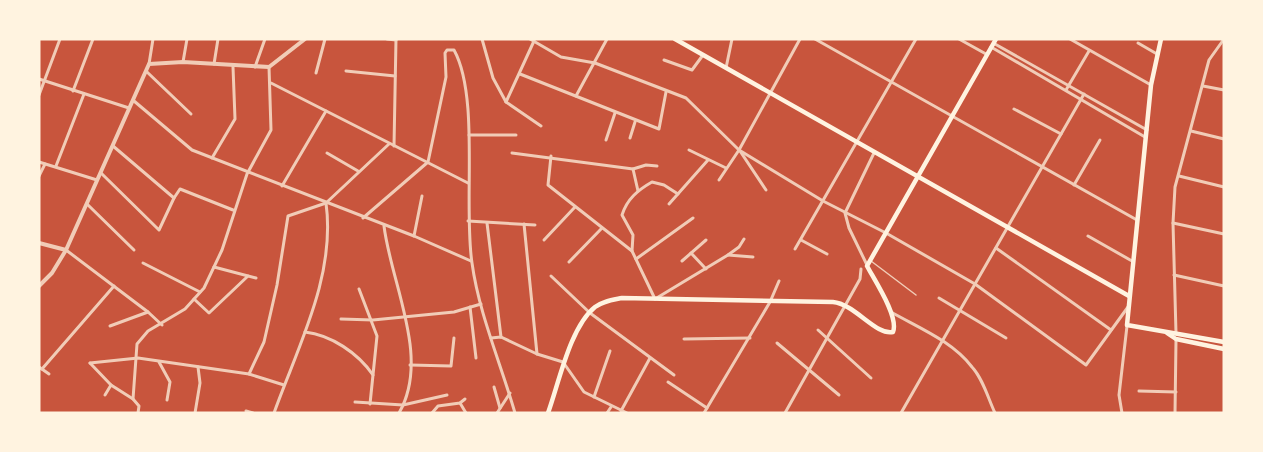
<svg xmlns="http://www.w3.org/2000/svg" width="1263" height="452" viewBox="0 0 1263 452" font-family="'Roboto Condensed',sans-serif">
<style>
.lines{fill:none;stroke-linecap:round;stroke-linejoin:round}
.service{stroke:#f1ccb7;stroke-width:1.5}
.minor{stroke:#f1ccb7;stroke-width:3}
.tertiary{stroke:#f1ccb7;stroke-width:4}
.secondary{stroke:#fff3e0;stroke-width:4.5}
</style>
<rect width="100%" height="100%" fill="#c8553d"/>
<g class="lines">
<!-- service -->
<path class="service" d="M871 261 916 295"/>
<!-- minor -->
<g class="minor">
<path d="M387 39 396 40"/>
<path d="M482 39 493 78 506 102 541 126"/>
<path d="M530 39 561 57 595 63 686 98 739 150 823 201 886 233 975 284 1086 365 1128 307"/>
<path d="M815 39 1137 220"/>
<path d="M959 39 986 54"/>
<path d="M1070 39 1151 85"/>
<path d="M1138 43 1157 54"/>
<path d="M995 44 1147 130"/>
<path d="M991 47 1145 137"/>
<path d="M664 60 692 70 703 55"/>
<path d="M183 62 187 39"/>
<path d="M149 64 153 39"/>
<path d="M214 64 218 39"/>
<path d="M255 67 265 39"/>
<path d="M726 68 732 39"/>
<path d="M346 71 395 76"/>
<path d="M147 72 191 114"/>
<path d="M316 73 325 39"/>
<path d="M520 74 659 129 666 92"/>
<path d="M39 79 129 108"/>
<path d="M271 83 468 183"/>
<path d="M1203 86 1224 90"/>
<path d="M1066 90 1089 51"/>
<path d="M73 91 93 39"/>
<path d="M39 95 60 39"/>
<path d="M576 96 607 39"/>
<path d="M134 101 192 150 414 236 471 261"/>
<path d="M506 102 534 41"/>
<path d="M1014 109 1061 134"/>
<path d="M1191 131 1224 139"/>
<path d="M469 135H516"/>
<path d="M630 138 635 122"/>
<path d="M606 140 615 113"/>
<path d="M113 146 174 198 180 189 233 210"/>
<path d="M394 146 396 39"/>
<path d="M689 150 726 168"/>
<path d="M740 151 766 190"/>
<path d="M327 153 358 171"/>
<path d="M512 153 633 169 646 165 657 166"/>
<path d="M551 156 548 185 632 251 655 299 728 255 739 247 744 239"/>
<path d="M212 158 235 119 233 67"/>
<path d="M39 162 97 180"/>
<path d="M56 166 84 94"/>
<path d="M633 169 638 191"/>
<path d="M101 173 159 230 174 198"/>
<path d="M39 176 45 164"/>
<path d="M1179 176 1224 187"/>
<path d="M719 180 739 150 800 39"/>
<path d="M1074 185 1100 140"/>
<path d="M282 186 326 111"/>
<path d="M87 204 134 250"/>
<path d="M669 204 708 160"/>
<path d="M363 218 428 162 446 77 445 53 447 50H454C480 97 463 205 472 263 479 314 501 364 515 413"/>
<path d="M468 221 535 225"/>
<path d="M487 223 501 337"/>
<path d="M1173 223 1224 234"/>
<path d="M524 224 537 354"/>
<path d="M384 226C391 284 431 358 399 413"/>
<path d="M414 236 422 196"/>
<path d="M1088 236 1132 261"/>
<path d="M544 240 575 207"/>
<path d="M801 240 827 254"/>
<path d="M996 248 1111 330"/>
<path d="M795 249 916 39"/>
<path d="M66 250 148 312 162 325"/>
<path d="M632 251 633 235 622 215C627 199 638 190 652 182L664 185 678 194"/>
<path d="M691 253 706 269"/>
<path d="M728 255 753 257"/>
<path d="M636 259 693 218"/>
<path d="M682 261 706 240"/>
<path d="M569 262 602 228"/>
<path d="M143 263 200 292"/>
<path d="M867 265 849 228 845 213 874 153"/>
<path d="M214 267 256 278"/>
<path d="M1174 275 1224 286"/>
<path d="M551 276 590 313 674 375"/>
<path d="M359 289 377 336 370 404"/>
<path d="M939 298 1006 338"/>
<path d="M194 299 209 313 248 276"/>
<path d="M470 307 476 358"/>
<path d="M891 312C919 328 952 341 972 367 983 379 988 398 995 413"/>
<path d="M341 319 373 320 454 312 481 304"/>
<path d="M110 326 148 312"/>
<path d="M818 330 871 378"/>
<path d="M305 332C331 335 358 353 373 375"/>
<path d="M1176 333 1173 223 1175 187 1209 60 1224 39"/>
<path d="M491 338 501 337 537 354 563 362 584 392 627 413"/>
<path d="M684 339 750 338"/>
<path d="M777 343 839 395"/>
<path d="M159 362 170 382 167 400"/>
<path d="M90 363 138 358 249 374 284 385"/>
<path d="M90 363 111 385"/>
<path d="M410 365 451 366 454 338"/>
<path d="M39 367 49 374"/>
<path d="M42 369 114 286"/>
<path d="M249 374 264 342 277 285 288 216 326 203 389 144"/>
<path d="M668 382 707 408"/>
<path d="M494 387 500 408"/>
<path d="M1139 391 1176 392"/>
<path d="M105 395 111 385 133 399 139 406 138 413"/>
<path d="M594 397 610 351"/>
<path d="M133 399 137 344 148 331 185 309 204 288 222 250 247 174 271 130 269 67"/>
<path d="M355 402 403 405 447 395"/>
<path d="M460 403 466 413"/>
<path d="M246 411 253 413"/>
<path d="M621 411 650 358"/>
<path d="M195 413 200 383 198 367"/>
<path d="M274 413C298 346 336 276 326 203"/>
<path d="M432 413 438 406 460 403 465 399"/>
<path d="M497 413 510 393"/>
<path d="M607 413 611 407"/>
<path d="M704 413 770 302 779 281"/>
<path d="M785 413 860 279 861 269"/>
<path d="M901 413 1084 94"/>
<path d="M1122 413 1119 395 1127 326"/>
<path d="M1175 413 1176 340"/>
</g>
<!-- tertiary -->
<g class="tertiary">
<path d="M39 243 66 250"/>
<path d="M39 286 52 273 66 250 149 64 183 62 269 67 305 39"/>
</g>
<!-- secondary -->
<g class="secondary">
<path d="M675 39 1129 296"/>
<path d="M1161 39 1151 85 1127 325 1224 342"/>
<path d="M1167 333 1176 339 1224 349"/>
<path d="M548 413C559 383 570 327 595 307 603 301 612 300 622 298L833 302C855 304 876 336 893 332 899 317 875 281 867 266L996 39"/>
</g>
</g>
<!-- border -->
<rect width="1263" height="452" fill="none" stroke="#fff3e0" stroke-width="81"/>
</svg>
